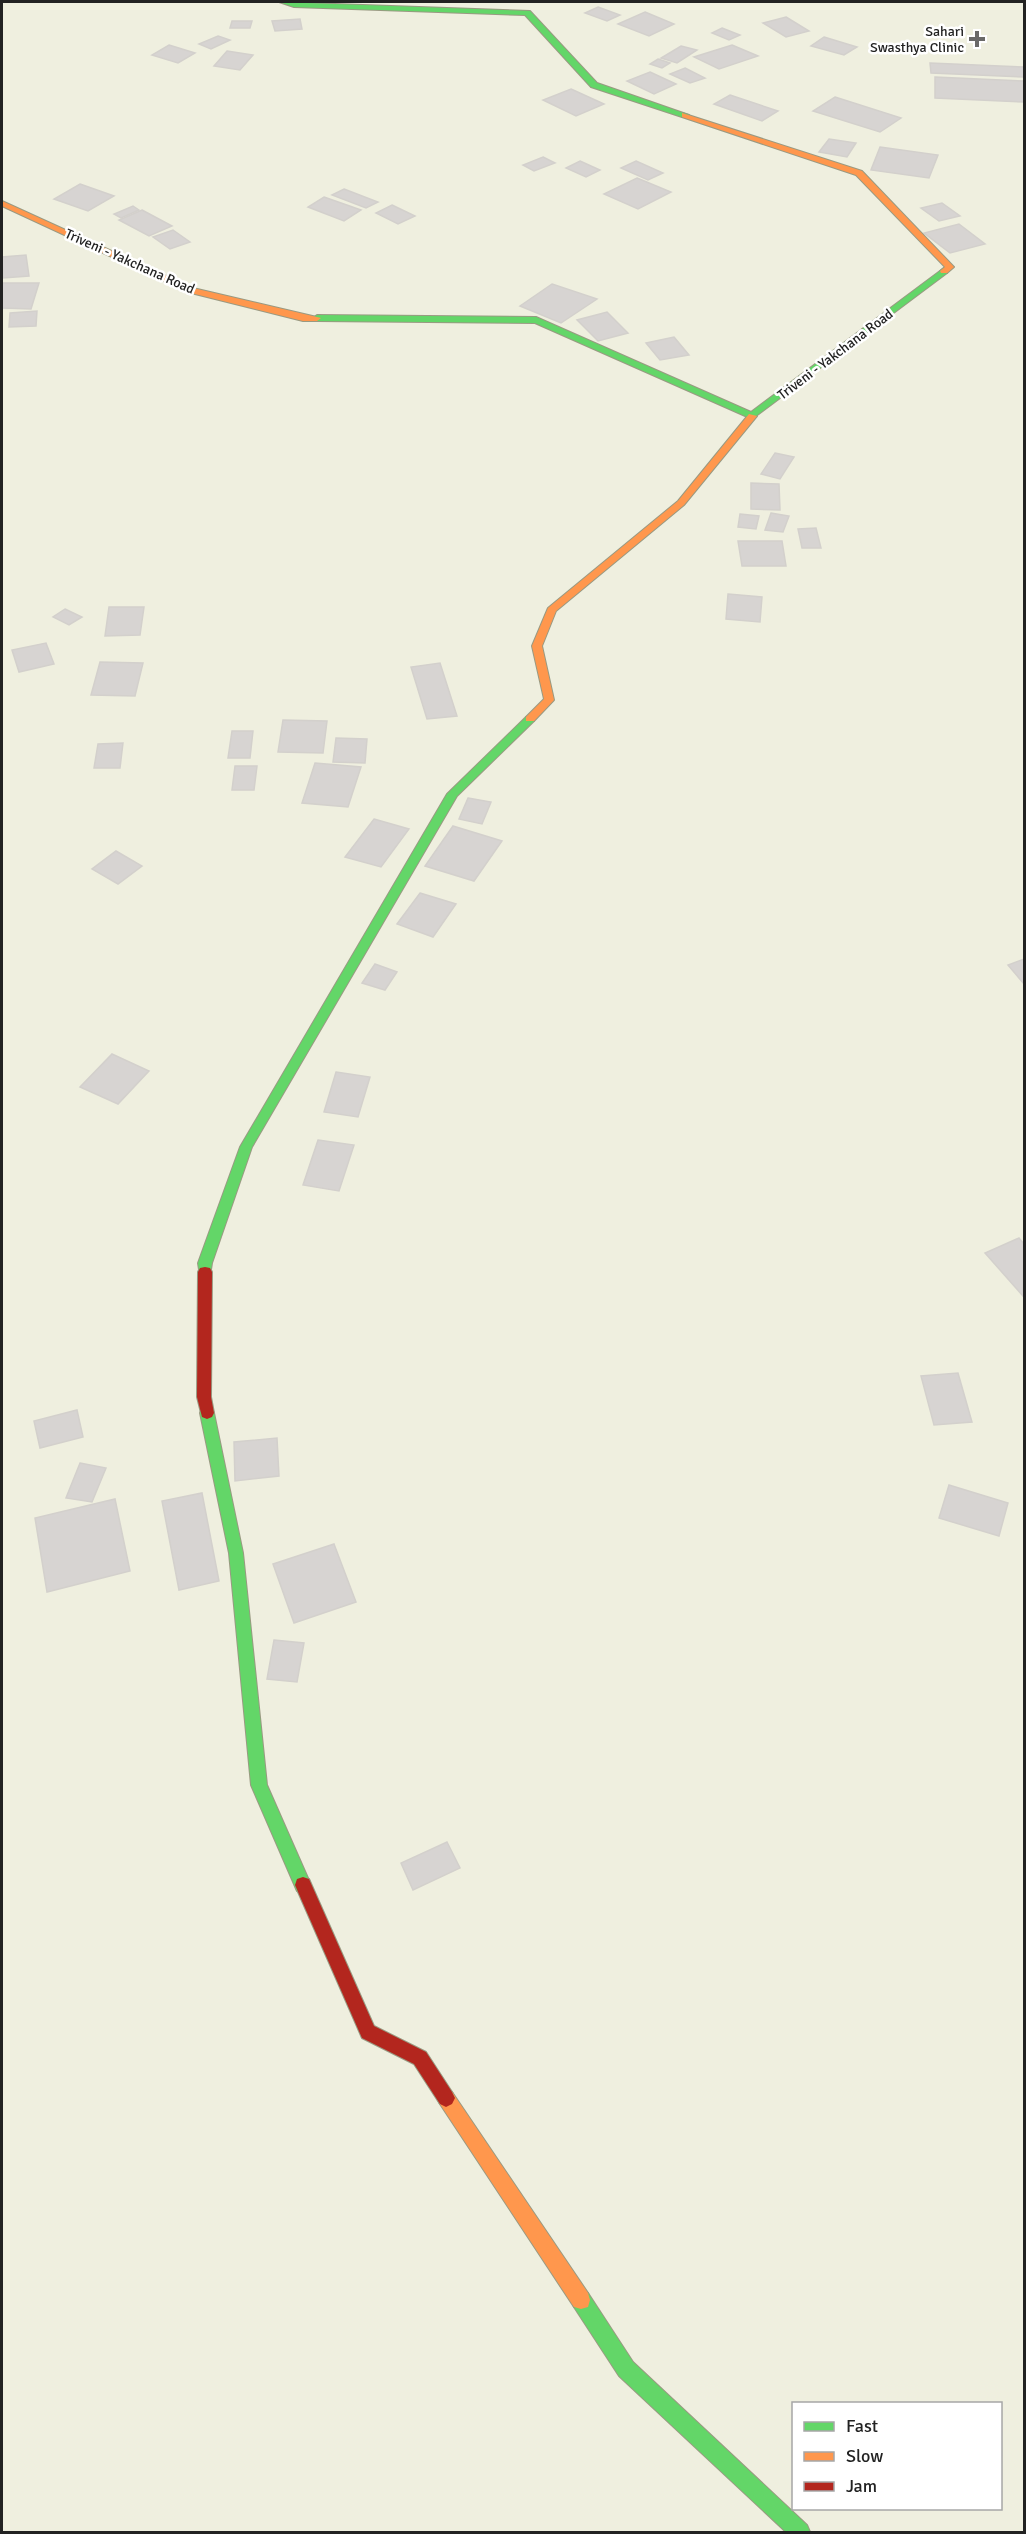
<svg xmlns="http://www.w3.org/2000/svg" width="1026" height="2534" viewBox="0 0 1026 2534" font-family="Signika,sans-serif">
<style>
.farmland{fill:#efefdf;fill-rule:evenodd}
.building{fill:#d7d4d2;stroke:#d3d0cc;stroke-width:1.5}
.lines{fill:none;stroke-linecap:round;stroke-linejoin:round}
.fast-casing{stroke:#999a82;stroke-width:2}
.slow-casing{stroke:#999a82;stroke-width:2}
.jam-casing{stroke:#999a82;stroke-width:2}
.fast{fill:#63d668;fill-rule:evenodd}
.slow{fill:#ff974d;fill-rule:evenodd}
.jam{fill:#b3261e;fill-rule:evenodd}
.poi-dot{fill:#6a6968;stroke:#fff;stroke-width:2}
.labels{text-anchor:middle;stroke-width:5;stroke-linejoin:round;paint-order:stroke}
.far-poi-label{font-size:14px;fill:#222;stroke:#fff;text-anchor:end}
.far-street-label{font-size:14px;fill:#222;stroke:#fff}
</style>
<rect width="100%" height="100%" fill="#f0eeeb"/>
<!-- farmland -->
<path class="farmland" d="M2 2H1024V2532H2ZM794 2404H1000V2508H794Z"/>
<!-- building -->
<g class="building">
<path d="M598 7 620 15 607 21 585 13Z"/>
<path d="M645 12 674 24 649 36 618 24Z"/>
<path d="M786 17 809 31 786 37 763 23Z"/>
<path d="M300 19 302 29 275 31 272 21Z"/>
<path d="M232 21H252L250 28H230Z"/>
<path d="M722 28 740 35 729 40 712 33Z"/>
<path d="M218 36 230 40 211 49 199 44Z"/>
<path d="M824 37 857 47 844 55 811 46Z"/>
<path d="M169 45 195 53 178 63 152 55Z"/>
<path d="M732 45 758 56 719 69 694 57Z"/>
<path d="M681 46 697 50 677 63 661 58Z"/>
<path d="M227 51 253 55 240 70 214 66Z"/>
<path d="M658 59 670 63 662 68 650 64Z"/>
<path d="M930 63 1024 67V77L931 73Z"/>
<path d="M685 68 705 78 690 83 670 74Z"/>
<path d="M650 72 676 84 654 94 627 81Z"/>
<path d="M935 77 1024 81V102L935 98Z"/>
<path d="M571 89 604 104 576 116 543 100Z"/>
<path d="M730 95 778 111 762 121 714 104Z"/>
<path d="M835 97 901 118 880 132 813 111Z"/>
<path d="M829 139 856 143 847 157 819 152Z"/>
<path d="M880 147 938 155 929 178 871 170Z"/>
<path d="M543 157 555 163 534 171 523 165Z"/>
<path d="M580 161 600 170 586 177 566 168Z"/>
<path d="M636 161 663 173 648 180 621 168Z"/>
<path d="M637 178 671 192 638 209 604 194Z"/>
<path d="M80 184 114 196 88 211 54 199Z"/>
<path d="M344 189 378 202 366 208 332 195Z"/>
<path d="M324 197 361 210 344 221 308 207Z"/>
<path d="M942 203 960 216 939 221 921 208Z"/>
<path d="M392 205 415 216 398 224 376 213Z"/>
<path d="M133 206 139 210 121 218 114 214Z"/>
<path d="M142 210 172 226 149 236 119 220Z"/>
<path d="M959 224 985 244 950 253 924 233Z"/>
<path d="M173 230 190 242 170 249 153 237Z"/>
<path d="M26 255 29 276 3 278 2 257Z"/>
<path d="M2 283H39L31 309 2 308Z"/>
<path d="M552 284 597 299 561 323 520 306Z"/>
<path d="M37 311 36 326 9 327 10 313Z"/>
<path d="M607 312 628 333 598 341 577 320Z"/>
<path d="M674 337 689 355 660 360 646 343Z"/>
<path d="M775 453 794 457 780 479 761 474Z"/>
<path d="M751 483 779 484 780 510 751 509Z"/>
<path d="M771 513 789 516 783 532 765 530Z"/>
<path d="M740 514 759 516 756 529 738 527Z"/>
<path d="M816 528 821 548H802L798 529Z"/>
<path d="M738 541H782L786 566H742Z"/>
<path d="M728 594 762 597 760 622 726 619Z"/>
<path d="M109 607H144L140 635 105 636Z"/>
<path d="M65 609 82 617 69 625 53 617Z"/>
<path d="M46 643 54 664 19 672 12 650Z"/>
<path d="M100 662 143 663 135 696 91 695Z"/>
<path d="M440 663 457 716 427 719 411 667Z"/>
<path d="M283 720 327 721 323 753 278 752Z"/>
<path d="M232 731H253L250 758H228Z"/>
<path d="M336 738 367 739 365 763 333 762Z"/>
<path d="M123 743 120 768H94L98 744Z"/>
<path d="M315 763 361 767 348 807 302 803Z"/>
<path d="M235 766H257L254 790H232Z"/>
<path d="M468 798 491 802 482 824 459 819Z"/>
<path d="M374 819 409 829 381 867 345 857Z"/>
<path d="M453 826 502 841 474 881 425 866Z"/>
<path d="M116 851 142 866 118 884 92 869Z"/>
<path d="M420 893 456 904 433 937 397 924Z"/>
<path d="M1024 959V984L1008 965Z"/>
<path d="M375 964 397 972 385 990 362 983Z"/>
<path d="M112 1054 149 1071 118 1104 80 1087Z"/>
<path d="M336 1072 370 1077 358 1117 324 1112Z"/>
<path d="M318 1140 354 1145 339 1191 303 1185Z"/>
<path d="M1019 1238 1024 1244 1023 1296 985 1253Z"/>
<path d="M958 1373 972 1422 934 1425 921 1376Z"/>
<path d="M77 1410 83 1437 40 1448 34 1421Z"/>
<path d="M277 1438 279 1476 235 1481 234 1442Z"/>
<path d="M80 1463 106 1468 92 1502 66 1498Z"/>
<path d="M949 1485 1008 1503 999 1536 939 1518Z"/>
<path d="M202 1493 219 1581 179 1590 162 1501Z"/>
<path d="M115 1499 130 1571 47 1592 35 1518Z"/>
<path d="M334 1544 356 1602 294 1623 273 1564Z"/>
<path d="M274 1640 304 1643 297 1682 267 1679Z"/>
<path d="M447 1842 460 1868 413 1890 401 1863Z"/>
</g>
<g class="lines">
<!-- fast casing -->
<g class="fast-casing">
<g id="fast">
<path d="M279 2 530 11 597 83 689 115 682 117 591 87 525 15 294 7Z"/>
<path d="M944 268 947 269V273L752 419 535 323 317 321 313 318 317 315 536 317 751 412Z"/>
<path d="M530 716 534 717V721L457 796 252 1147 212 1263 210 1276H200L198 1263 240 1147 447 794 526 717Z"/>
<path d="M207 1407 212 1409 214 1413 243 1553 267 1785 311 1885 309 1891 303 1893 297 1891 251 1785 229 1553 200 1413 202 1409Z"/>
<path d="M581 2291 588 2293 633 2362 807 2525 810 2532H786L619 2376 574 2307 572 2300 574 2293Z"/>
</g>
</g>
<!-- slow casing -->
<g class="slow-casing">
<g id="slow">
<path d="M682 113 862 171 954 267 947 273H941L940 271 945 267 856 175 682 117Z"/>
<path d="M2 201 193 288 321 318 317 321H303L187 292 2 206Z"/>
<path d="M749 414 757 416 684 505 556 611 542 646 554 700 534 721H526V717L544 699 532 646 548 608 678 501Z"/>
<path d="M446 2089 452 2092 588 2293 590 2300 588 2307 581 2309 574 2307 440 2104 437 2098 440 2092Z"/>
</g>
</g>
<!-- jam casing -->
<g class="jam-casing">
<g id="jam">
<path d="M205 1267 210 1268 212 1272 211 1397 214 1413 212 1417 207 1419 202 1417 197 1397 198 1272 200 1268Z"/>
<path d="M303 1877 309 1879 374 2026 426 2052 452 2092 455 2098 452 2104 446 2107 440 2104 414 2064 362 2038 295 1885 297 1879Z"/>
</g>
</g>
<!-- fast -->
<use href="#fast" class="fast"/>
<!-- slow -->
<use href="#slow" class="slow"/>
<!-- jam -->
<use href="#jam" class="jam"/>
</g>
<!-- markers -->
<path class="poi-dot" d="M974 30h6v6h6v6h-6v6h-6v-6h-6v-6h6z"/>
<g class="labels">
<!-- far-poi labels -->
<g class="far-poi-label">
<text x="964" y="36">Sahari<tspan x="964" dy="16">Swasthya Clinic</tspan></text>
</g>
<!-- far-street labels -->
<g class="far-street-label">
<text transform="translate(130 261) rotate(24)" y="5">Triveni - Yakchana Road</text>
<text transform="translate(835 354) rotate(-37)" y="5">Triveni - Yakchana Road</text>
</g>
</g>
<!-- border -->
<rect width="1026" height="2534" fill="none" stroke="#222222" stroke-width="6"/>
<!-- legend -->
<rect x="792" y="2402" width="210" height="108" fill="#ffffff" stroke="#a7a7a7" stroke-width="1.5"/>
<rect x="804" y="2422" width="30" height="9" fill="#63d668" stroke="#a7a7a7" stroke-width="1.5"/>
<text x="846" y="2432" font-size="18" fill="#222222">Fast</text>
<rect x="804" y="2452" width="30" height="9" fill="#ff974d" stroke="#a7a7a7" stroke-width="1.5"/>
<text x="846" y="2462" font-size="18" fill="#222222">Slow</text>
<rect x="804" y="2482" width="30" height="9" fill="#b3261e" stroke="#a7a7a7" stroke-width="1.5"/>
<text x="846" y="2492" font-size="18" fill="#222222">Jam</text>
</svg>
